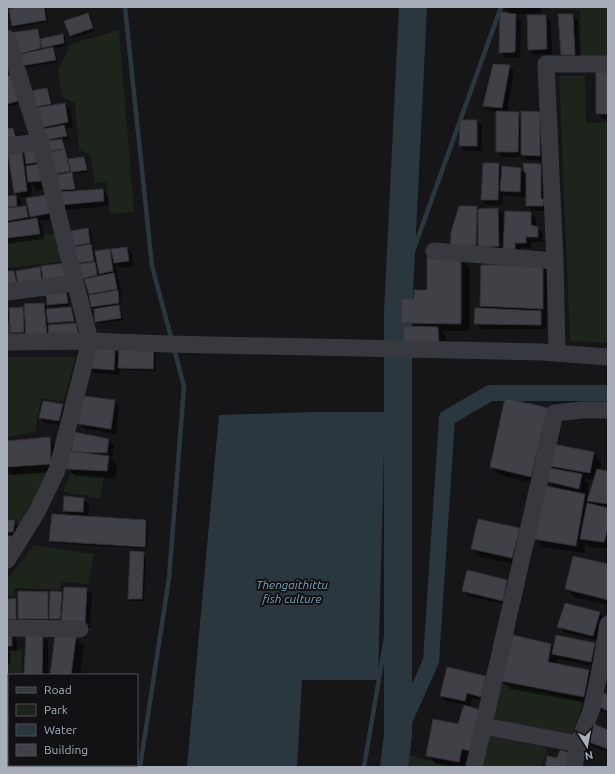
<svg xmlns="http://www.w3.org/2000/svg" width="615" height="774" viewBox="0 0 615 774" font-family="Ubuntu,sans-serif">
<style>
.green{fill:#1c241c}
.water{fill:#2b373e}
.shadow{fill:#0007;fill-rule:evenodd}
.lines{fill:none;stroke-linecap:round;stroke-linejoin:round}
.stream{stroke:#2b373e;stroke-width:4.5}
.canal{stroke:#2b373e;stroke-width:16}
.river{stroke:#2b373e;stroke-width:28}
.building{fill:#404146;stroke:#303035}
.street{stroke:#37393e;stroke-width:17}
.labels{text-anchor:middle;stroke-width:4;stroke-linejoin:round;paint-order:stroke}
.water-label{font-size:12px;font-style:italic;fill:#7ba0b7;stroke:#111113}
</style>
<rect width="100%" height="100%" fill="#161618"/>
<!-- green -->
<g class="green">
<path d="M537 7H608V60H581L580 10 536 8Z"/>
<path d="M119 30 134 212 110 214 106 182 95 183 90 154 79 150 75 103 62 97 58 70 71 44Z"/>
<path d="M559 76H585L586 123H608V343L570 341Z"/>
<path d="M60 233 67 261 7 268V241Z"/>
<path d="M7 357H76L63 402 41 398 35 432 7 437Z"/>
<path d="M51 471 16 533 17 519 7 518V475Z"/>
<path d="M70 473 104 477 100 498 63 492Z"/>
<path d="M34 545 94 554 88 584 62 582 60 590 19 588 14 589 15 596H7V580Z"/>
<path d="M22 649V675H9V676H7V662L10 651Z"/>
<path d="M499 683 583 701 571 738 491 721Z"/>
<path d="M485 735 547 748 542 767H477Z"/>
<path d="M7 738H9V765H62V767H7Z"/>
<path d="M404 754 456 767H401Z"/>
</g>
<!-- water -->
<path class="water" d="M315 412H385L378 680H302L297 767H187L219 415Z"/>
<!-- shadow -->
<g class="shadow">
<path d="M9 7H46L48 22 15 28 13 26 10 10 12 9Z"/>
<path d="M503 7H541V13L515 14 521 20 520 57 506 58 500 52 510 14Z"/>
<path d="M88 14 91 17 95 31 73 38 71 35Z"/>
<path d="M573 15 578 21 580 60H567L562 55Z"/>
<path d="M546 16 551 22 552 54 534 55 529 50Z"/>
<path d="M37 30 40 32 41 40 63 35 65 38 66 46 53 48 55 51 58 62 24 68 16 54Z"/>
<path d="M509 66 514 71 507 112 519 113 522 116 539 113 545 161 527 160 523 156V157H503L497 152V112L489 111 484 106Z"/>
<path d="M608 73V119H603L597 113Z"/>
<path d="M7 77 20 104 7 106Z"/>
<path d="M47 89 49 91 53 106 64 104 70 109 73 127 66 128 69 139 62 140 64 142 68 159 83 158 86 160 88 172 72 174 74 176 77 192 102 190 108 195 109 206 67 210 62 205 64 193 61 190 59 175 56 173 48 142 50 141 48 139 35 106Z"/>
<path d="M477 121 482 126V151H465L460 145Z"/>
<path d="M7 128V129H13L16 131 19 144 7 146Z"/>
<path d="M37 148 50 189 37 190 31 183 32 196 21 198 15 192 22 153 26 157Z"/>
<path d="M498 164 501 167 521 169 525 173 524 164 540 165 546 170 548 211H532L527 206V197L506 196 503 193V205H487L482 200Z"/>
<path d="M15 196 21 201V207H26L29 210 47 196 55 218 38 221 42 225 44 239 7 244V197Z"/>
<path d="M477 207 479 210 497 209 503 215V229H505L506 212 531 213 536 219V227L538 228 543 233V242H531V248H520V254L474 250Z"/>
<path d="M88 229 91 231 92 246H91L93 248 96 264 98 266 109 250 113 254 127 248 132 254 134 266 120 268 116 264 118 276 116 277 119 280 122 294H120L121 305 118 306 121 309 123 320 99 324 96 322 94 309 92 307V295L90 293 87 283 82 278 76 248 74 245 72 232Z"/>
<path d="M460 259 469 267V331H441L446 336 447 352 406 327 402 322 428 292Z"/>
<path d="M543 266 551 274V316H546V329H481L475 323 485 309 481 305Z"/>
<path d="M40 268 68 291 70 305 50 307 48 305 47 289 24 291 7 272H14L17 276Z"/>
<path d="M44 305 49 309 71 308 73 311 75 320 50 322V324L75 322 76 324 78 326 80 337 7 339V309L10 312 22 308 25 311Z"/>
<path d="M115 350 120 355 154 350 156 352 155 371 122 370 120 368 119 375 94 373 88 368Z"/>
<path d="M114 401 119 407 116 434 85 429 79 424Z"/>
<path d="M62 405 67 411 65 426 45 423 40 417Z"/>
<path d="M548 409 556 417 539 484 499 475 491 467Z"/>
<path d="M49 438 57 446 59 472 12 475 7 471V442Z"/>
<path d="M108 440 114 445 112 458H110L117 465 115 479 75 476 67 468 70 452Z"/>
<path d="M593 453 601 462 600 471 608 472V549L589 547 586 543 584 553 543 547 535 539 556 489 547 480 555 471 550 465ZM584 478 595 480 589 499 587 497 589 483Z"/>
<path d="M65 497 83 499 89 504 88 517 146 520 148 523 147 549 53 543 50 541 68 516 64 511Z"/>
<path d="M7 521H14L20 527 7 556Z"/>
<path d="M519 529 527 537 520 565 481 557 472 549Z"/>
<path d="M144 553 146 556 144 601H132L129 599Z"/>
<path d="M608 565V605L574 597 566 588Z"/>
<path d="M506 580 512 586 508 605 468 596 463 590Z"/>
<path d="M86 589 92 594 90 628 7 624V600L16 599 19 602 48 593 51 596 61 593 64 596ZM66 622 90 623V625L66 624Z"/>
<path d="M600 613 605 618 599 641 564 632 559 626Z"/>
<path d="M7 634 12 635 17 640V651L7 650Z"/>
<path d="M43 636 48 642V675H25Z"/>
<path d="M75 638 84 646 80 675H52Z"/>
<path d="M595 644 600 649 596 667 557 659 556 665 589 671 597 679 592 704 510 689 502 681 550 645 554 648Z"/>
<path d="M7 651 11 654 10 664H7Z"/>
<path d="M7 667 8 668V679L9 680 7 728Z"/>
<path d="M485 677 491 682 487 701 472 698 470 707 480 711 467 767H453L436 764 428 755 459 726 465 705 446 701 441 696Z"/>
<path d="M608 696V713L603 711 598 706Z"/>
<path d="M608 731V752L592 746 587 740Z"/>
</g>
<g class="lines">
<!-- stream -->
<g class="stream">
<path d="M125 7 152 266 172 341"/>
<path d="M389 345V318L501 7"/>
<path d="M140 767 169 578 184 387 174 348"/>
<path d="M364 767 389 620 388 402 389 353"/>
</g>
<!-- canal -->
<path class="canal" d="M398 735 431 661 447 418 490 393H608"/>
<!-- river -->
<path class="river" d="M394 767 398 735V313L413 7"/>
</g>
<!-- building -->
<g class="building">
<path d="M16 7H44L46 20 12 26 9 9Z"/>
<path d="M500 12 516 14 515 52 499 53Z"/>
<path d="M88 13 93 28 70 36 64 21Z"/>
<path d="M558 14H573L575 55H561Z"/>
<path d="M527 15H546L547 49 528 50Z"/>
<path d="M38 29 41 48 16 55 10 33Z"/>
<path d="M63 34 64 43 42 48 40 39Z"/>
<path d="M53 47 56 60 21 66 18 55Z"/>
<path d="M493 64 510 65 502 108 483 106Z"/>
<path d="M596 71 608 72V114H596Z"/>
<path d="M12 75 18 101 7 104V76Z"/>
<path d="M47 88 51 104 34 107 30 91Z"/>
<path d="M65 103 68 122 40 128 34 108Z"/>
<path d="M496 111 519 112 518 152H496Z"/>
<path d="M521 111 540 112V156L521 155Z"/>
<path d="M460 120H477V146H459Z"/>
<path d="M64 125 67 136 47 140 44 129Z"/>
<path d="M13 128 17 142 7 143V129Z"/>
<path d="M62 139 65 149 50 151 47 141Z"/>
<path d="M37 147 39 162 26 164 24 149Z"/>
<path d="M65 149 70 171 55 174 50 152Z"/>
<path d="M22 152 27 191 14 193 8 154Z"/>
<path d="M84 157 87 170 71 172 68 159Z"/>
<path d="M483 163H499L498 200H481Z"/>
<path d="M523 163 541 164V199H544L543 206H526V173L524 172Z"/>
<path d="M41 164 42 181 28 182 26 166Z"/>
<path d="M502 166 521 168 520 192 500 191Z"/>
<path d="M72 172 75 189 60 190 56 175Z"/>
<path d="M103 189 104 201 61 205 59 192Z"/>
<path d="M16 195 17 206 7 207V196Z"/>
<path d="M47 195 51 213 30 217 26 198Z"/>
<path d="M26 206 28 217 7 221V208Z"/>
<path d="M459 206H477L476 246H469L450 250 451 232Z"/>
<path d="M498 208 499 246 478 247V209Z"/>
<path d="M505 211 531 212V225L538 227V237H526V243H515V249L503 250Z"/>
<path d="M37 218 40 234 7 238V223Z"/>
<path d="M88 228 90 243 73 246 71 231Z"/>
<path d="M91 244 94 261 77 263 74 247Z"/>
<path d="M127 247 129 261 114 263 111 249Z"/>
<path d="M110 249 113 271 99 274 95 251Z"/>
<path d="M427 257 461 258V324L401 323V299L414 298V290H427Z"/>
<path d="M95 262 97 275 81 279 78 264Z"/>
<path d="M65 263 68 282 44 285 41 266Z"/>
<path d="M481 265H543V309L480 306Z"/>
<path d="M40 267 42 284 18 287 16 271Z"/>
<path d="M7 271H14L17 286 7 287Z"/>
<path d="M114 273 117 289 89 294 84 279Z"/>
<path d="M66 288 68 303 47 305 46 290Z"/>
<path d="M118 290 119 303 91 307 89 295Z"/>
<path d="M44 303 47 336 26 337 24 304Z"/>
<path d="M119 305 121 318 95 322 94 309Z"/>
<path d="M23 307 24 332 10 333 9 308Z"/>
<path d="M71 307 74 321 48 323 46 309Z"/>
<path d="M475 308 541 311V325L474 324Z"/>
<path d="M7 309 9 333H7Z"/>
<path d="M76 323 78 334 49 337 48 325Z"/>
<path d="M403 326 438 327 439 344 403 343Z"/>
<path d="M91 347 115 349 114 370 87 368Z"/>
<path d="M119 349H154L153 369 118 368Z"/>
<path d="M83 396 115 400 111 429 78 424Z"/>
<path d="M505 398 548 408 531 477 490 467Z"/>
<path d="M43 401 63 404 59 421 39 418Z"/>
<path d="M74 432 109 439 107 453 71 452Z"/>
<path d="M50 437 51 464 7 467V441Z"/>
<path d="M553 444 594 452 590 473 549 466Z"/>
<path d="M69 451 109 456 107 471 66 469Z"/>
<path d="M549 468 582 474 579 489 546 481Z"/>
<path d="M597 469 608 471V504L587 501Z"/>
<path d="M546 486 585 494 576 546 533 539Z"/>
<path d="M64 496 84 498 83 512 63 511Z"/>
<path d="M587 503 608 508V528L604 542 580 539Z"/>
<path d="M52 514 146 520 145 547 49 541Z"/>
<path d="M478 519 520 528 512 558 471 549Z"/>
<path d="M7 520H15L13 532H7Z"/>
<path d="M7 536H19L7 545Z"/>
<path d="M130 551 144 552 142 599H128Z"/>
<path d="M573 556 608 564V600L565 589Z"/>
<path d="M467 570 507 580 503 601 462 591Z"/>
<path d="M64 587 87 588 85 624 61 623Z"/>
<path d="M18 591 48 592V619H18Z"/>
<path d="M50 591 62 592 60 619H49Z"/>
<path d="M16 598V619H7V599Z"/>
<path d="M565 603 600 612 593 636 557 627Z"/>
<path d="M7 633 12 634V646H7Z"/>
<path d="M26 634 43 635 42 675H24Z"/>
<path d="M513 635 551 644 548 662 589 670 584 697 501 681Z"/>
<path d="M556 635 595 643 591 662 552 654Z"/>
<path d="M55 636 76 637 71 675H50Z"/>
<path d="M447 667 486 676 481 697 467 693 465 701 440 696Z"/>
<path d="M7 678 9 679V724H7Z"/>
<path d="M601 692 608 695V711L597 706Z"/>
<path d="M464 705 480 710 471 751 462 749 459 762 426 756 433 719 458 724Z"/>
<path d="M592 723 608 730V749L586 741Z"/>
<path d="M560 750 570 753 566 767H545L547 756 557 758Z"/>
</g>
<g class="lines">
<!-- street -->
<g class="street">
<path d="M7 38 40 142 90 341 57 470 38 510 19 541 7 560"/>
<path d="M7 146 40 142"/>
<path d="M434 251 555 261"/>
<path d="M7 292 75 283"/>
<path d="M7 342 90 341 168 344 542 352 608 357"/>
<path d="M557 353 555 261 546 64H608"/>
<path d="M7 628 80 629"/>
<path d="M483 726 578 744"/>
<path d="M7 732H9"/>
<path d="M86 767 87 765"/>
<path d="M474 767 555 413 582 410H608"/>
<path d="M574 767 578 744 591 711 600 670 608 624"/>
</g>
</g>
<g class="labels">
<!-- water labels -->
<g class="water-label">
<text x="292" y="589">Thengaithittu<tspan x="292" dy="14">fish culture</tspan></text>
</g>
</g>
<!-- border -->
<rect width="615" height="774" fill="none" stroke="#a7aeb9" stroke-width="16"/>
<!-- legend -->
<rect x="8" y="674" width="130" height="92" fill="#111113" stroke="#4d5055"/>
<rect x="16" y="687" width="20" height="6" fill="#37393e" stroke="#4d5055"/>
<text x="44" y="694" font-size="12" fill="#a7aeb9">Road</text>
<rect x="16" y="704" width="20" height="12" fill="#1c241c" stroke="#4d5055"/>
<text x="44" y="714" font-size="12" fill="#a7aeb9">Park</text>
<rect x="16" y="724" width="20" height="12" fill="#2b373e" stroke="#4d5055"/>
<text x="44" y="734" font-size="12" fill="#a7aeb9">Water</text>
<rect x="16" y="744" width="20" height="12" fill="#404146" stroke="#4d5055"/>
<text x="44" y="754" font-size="12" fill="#a7aeb9">Building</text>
<!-- north arrow -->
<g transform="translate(587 746) rotate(169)" stroke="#111113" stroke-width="3" paint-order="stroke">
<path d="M0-3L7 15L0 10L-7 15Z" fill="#a7aeb9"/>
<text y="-6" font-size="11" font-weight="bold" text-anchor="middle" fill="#a7aeb9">N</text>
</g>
</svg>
